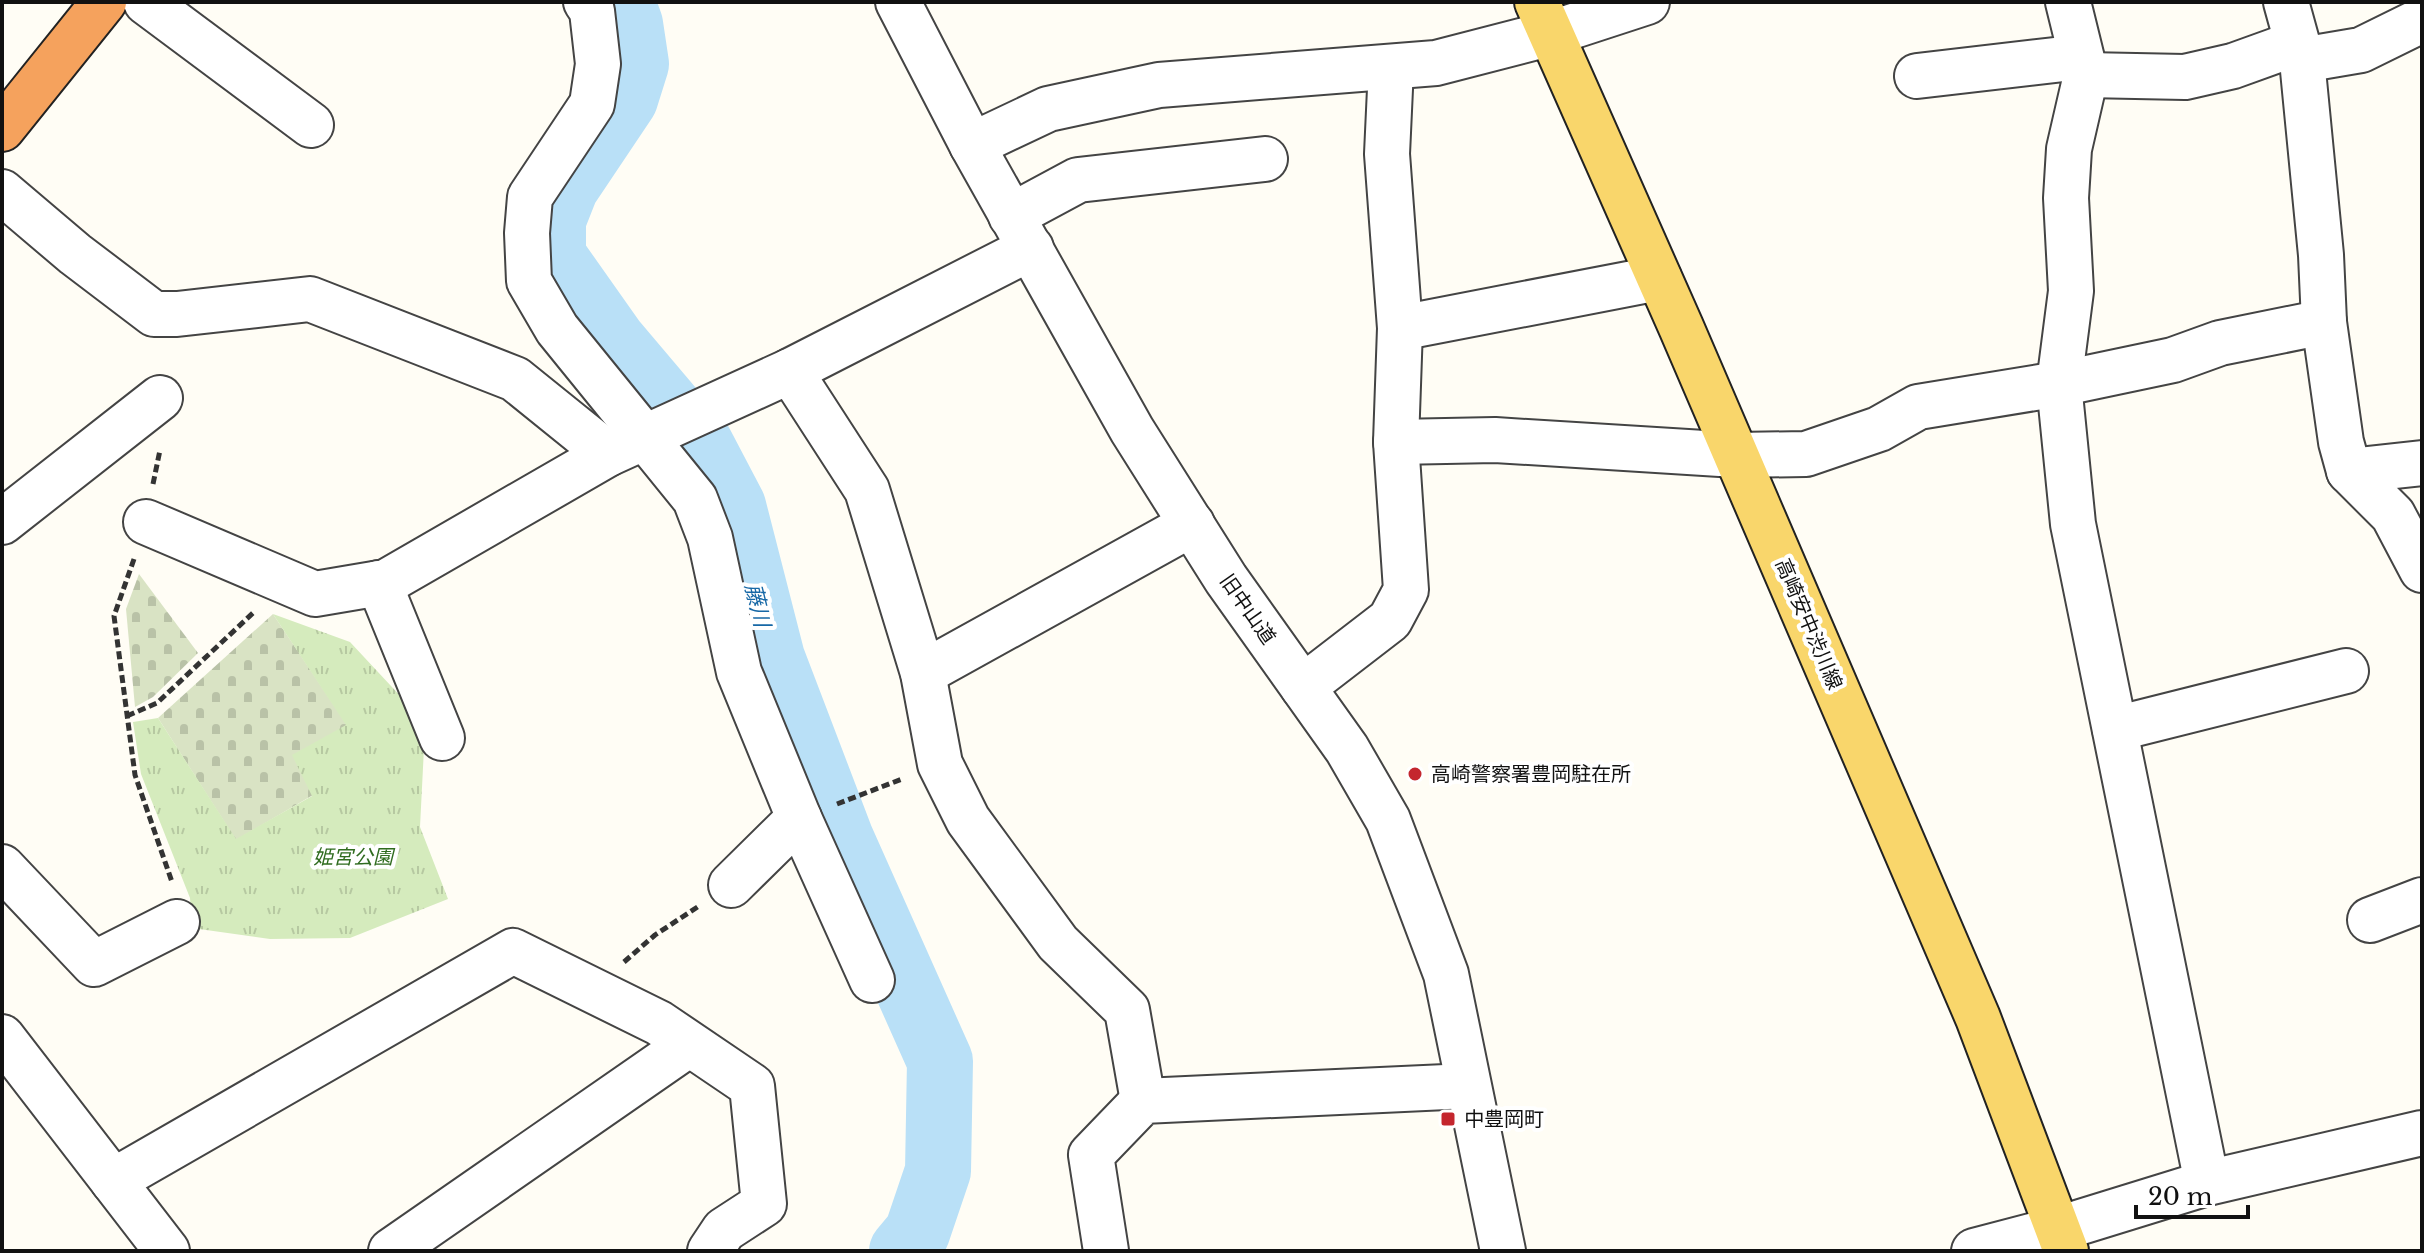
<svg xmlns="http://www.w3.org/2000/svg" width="2424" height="1253" viewBox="0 0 2424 1253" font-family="'Libre Baskerville','Noto Sans JP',serif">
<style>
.cemetery{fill:url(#cemetery-stones)}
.park{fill:url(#park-tufts)}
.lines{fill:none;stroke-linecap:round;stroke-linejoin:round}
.river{stroke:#b9e0f7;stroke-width:66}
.minor-casing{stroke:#444;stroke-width:48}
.major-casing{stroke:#222;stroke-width:48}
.highway-casing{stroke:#222;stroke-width:48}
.path{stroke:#333;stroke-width:5;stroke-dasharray:8 4;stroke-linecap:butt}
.minor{stroke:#fff;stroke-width:44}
.major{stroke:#f9d66b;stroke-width:44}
.highway{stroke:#f5a25d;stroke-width:44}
.poi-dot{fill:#c4262e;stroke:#fff;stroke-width:3}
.labels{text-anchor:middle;stroke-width:8;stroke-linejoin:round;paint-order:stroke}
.street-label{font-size:20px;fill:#111;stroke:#fff}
.poi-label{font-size:20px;fill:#111;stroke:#fff;text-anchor:start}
.park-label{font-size:20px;font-style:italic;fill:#2f6b1f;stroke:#fff}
.water-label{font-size:22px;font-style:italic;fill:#1768a6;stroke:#fff}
</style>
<defs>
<pattern id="cemetery-stones" width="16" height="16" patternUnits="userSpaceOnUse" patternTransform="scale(2)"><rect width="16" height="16" fill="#d9e3c4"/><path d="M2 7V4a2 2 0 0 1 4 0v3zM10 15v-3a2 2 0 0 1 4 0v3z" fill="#b9c2a7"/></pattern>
<pattern id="park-tufts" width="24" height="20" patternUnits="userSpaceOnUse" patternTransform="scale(2)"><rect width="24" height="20" fill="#d5ebbd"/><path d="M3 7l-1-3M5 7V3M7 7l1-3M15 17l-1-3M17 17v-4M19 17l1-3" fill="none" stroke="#b6c8a1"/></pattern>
</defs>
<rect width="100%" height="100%" fill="#fffdf5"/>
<!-- cemetery -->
<g class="cemetery">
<path d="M139 574 198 653 153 697 135 707 126 609Z"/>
<path d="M273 614 347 725 313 795 236 840 158 718Z"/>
</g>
<!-- park -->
<path class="park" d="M273 614 350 642 405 701 424 748 420 827 448 899 350 938 270 939 192 928 190 898 141 774 133 722 158 718 236 839 312 796 292 755 346 725Z"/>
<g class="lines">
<!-- river -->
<path class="river" d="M622 2 630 24 636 64 625 99 566 187 553 220V256L613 341 701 445 733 506 772 658 841 839 940 1061 938 1171 917 1233 902 1251"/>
<!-- minor casing -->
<g class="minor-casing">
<g id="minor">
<path d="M146 2 311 125"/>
<path d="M586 2 592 11 598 64 592 104 530 197 527 233 529 281 557 329 695 499 710 538 739 672 799 818 872 980"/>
<path d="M898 2 972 145 1132 430 1226 579 1347 749 1388 820 1446 974 1503 1251"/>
<path d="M2068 2 2086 75 2069 149 2066 198 2071 291 2059 384 2073 524 2207 1183"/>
<path d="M2286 2 2302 60 2321 255 2324 322 2341 442 2349 471 2393 515 2422 570"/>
<path d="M2302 60 2361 50 2422 20"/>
<path d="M2086 75 2185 77 2233 66 2297 43"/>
<path d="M1917 76 2081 57"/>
<path d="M972 145 1048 109 1159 85 1436 63 1552 33 1647 2"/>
<path d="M2 192 75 254 154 314H177L310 299 515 379 608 454"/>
<path d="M1011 216 1078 180 1265 159"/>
<path d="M1400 328 1659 278"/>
<path d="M790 371 867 490 923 673 940 764 968 820 1058 943 1127 1010 1143 1101"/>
<path d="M1396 442 1495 440 1736 455 1806 454 1879 429 1918 407 2059 384 2173 360 2220 343 2324 322"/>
<path d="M2349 471 2422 463"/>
<path d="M2 522 160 398"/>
<path d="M146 522 315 594 386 582 608 454 790 371 1031 248"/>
<path d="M379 583 442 738"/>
<path d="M923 673 1192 524"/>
<path d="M1303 687 1390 620 1406 590 1396 442 1400 328 1387 154 1391 67"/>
<path d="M2115 729 2346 671"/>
<path d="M2 867 94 964 177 922"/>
<path d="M731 885 799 818"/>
<path d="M2370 920 2422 900"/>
<path d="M2 1037 167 1251"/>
<path d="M113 1181 513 951 659 1023 752 1086 764 1204 724 1230 710 1251"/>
<path d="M391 1251 688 1045"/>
<path d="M1106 1251 1091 1155 1143 1101 1468 1086"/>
<path d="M1974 1251 2058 1229 2207 1183 2422 1133"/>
</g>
</g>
<!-- major casing -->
<g class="major-casing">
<path id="major" d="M1537 2 1681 327 1978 1018 2066 1251"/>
</g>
<!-- highway casing -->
<g class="highway-casing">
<path id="highway" d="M2 129 104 2"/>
</g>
<!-- path -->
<g class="path">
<path d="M153 484 160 450"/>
<path d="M134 559 114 616 135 775 172 882"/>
<path d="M127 716 157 703 254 612"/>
<path d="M837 804 902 779"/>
<path d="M624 962 655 935 699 906"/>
</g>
<!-- minor -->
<use href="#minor" class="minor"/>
<!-- major -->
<use href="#major" class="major"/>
<!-- highway -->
<use href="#highway" class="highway"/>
</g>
<!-- markers -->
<g class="poi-dot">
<circle cx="1415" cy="774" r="8"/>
<rect x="1440" y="1111" width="16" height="16" rx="4"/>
</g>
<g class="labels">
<!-- street labels -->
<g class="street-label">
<text transform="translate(1248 609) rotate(55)" y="7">旧中山道</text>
<text transform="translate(1809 624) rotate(67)" y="7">高崎安中渋川線</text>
</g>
<!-- poi labels -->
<g class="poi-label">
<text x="1431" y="781">高崎警察署豊岡駐在所</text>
<text x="1464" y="1126">中豊岡町</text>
</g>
<!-- park labels -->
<g class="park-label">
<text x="353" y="864">姫宮公園</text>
</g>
<!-- water labels -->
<g class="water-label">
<text transform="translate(758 605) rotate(76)" y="8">藤川</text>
</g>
</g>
<!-- border -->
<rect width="2424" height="1253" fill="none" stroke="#111111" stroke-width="8"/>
<!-- scale -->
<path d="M2136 1205v12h112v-12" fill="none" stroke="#111111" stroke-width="4"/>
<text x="2148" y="1205" font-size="24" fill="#111111" stroke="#ffffff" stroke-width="6" paint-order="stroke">20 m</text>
</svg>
